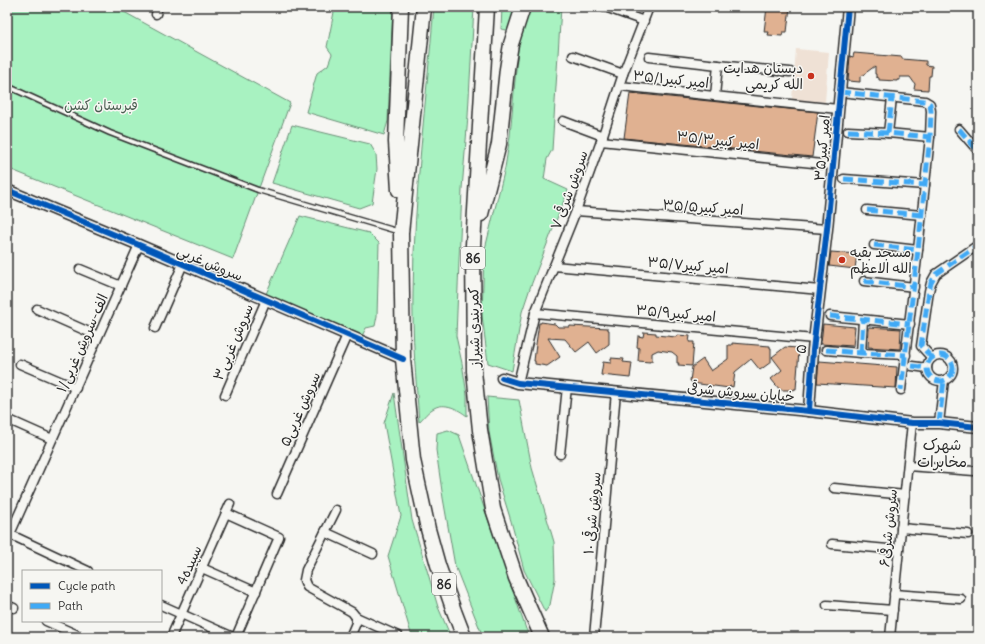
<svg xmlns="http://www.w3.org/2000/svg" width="985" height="644" viewBox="0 0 985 644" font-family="Delius,'Playpen Sans Arabic',sans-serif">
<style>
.built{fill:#efe1d5}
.green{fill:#a8f2c1;stroke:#6a8e76}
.building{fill:#e0b191;stroke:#2b2b2b}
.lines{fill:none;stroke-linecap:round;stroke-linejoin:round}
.service-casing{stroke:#2b2b2b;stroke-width:7}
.minor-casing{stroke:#2b2b2b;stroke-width:11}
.tertiary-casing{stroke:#2b2b2b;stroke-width:13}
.trunk-casing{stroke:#2b2b2b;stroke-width:17}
.service{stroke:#f6f6f2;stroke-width:4}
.minor{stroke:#f6f6f2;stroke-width:8}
.tertiary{stroke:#f6f6f2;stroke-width:10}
.trunk{stroke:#f6f6f2;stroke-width:14}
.quiet{stroke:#3fa9f5;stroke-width:5;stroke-dasharray:10 5;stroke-linecap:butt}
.cycleway-casing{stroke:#f6f6f2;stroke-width:8}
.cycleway{stroke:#0057b8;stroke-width:6}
.poi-dot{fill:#c8321e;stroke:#f6f6f2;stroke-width:1.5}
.labels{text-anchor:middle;stroke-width:3;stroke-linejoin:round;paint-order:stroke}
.shield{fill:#f6f6f2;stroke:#686867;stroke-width:1}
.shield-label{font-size:13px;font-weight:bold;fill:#2b2b2b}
.poi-label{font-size:14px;fill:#2b2b2b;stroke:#f6f6f2;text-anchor:end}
.street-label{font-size:14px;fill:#2b2b2b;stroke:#f6f6f2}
.park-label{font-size:14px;fill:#4a5d50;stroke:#f6f6f2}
.neighbourhood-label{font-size:15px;fill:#2b2b2b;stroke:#f6f6f2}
</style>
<rect width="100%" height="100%" fill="#f6f6f2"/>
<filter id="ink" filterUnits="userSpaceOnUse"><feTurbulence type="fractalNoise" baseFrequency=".025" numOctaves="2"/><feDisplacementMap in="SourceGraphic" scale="8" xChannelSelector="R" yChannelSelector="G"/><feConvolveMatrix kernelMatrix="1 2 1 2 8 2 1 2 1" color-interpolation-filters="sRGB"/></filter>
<g filter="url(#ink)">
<!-- built -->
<path class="built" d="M796 49 829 52 825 102 792 99Z"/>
<!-- green -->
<g class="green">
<path d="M7 7H115L290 103 233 259 7 168Z"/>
<path d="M335 7H393L388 121 384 135 306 112 317 73 328 65 332 54 327 47Z"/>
<path d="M434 7H474L468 116 462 189 456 336 462 363 467 395V416C458 409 445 402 434 408 428 411 424 417 419 422 416 379 412 335 413 292 414 196 426 102 434 7Z"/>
<path d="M502 7H521L512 31 501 29Z"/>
<path d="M530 7H561L552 150 547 159 544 179 568 190 530 288 522 312 512 371 488 363 482 315 484 253 505 168 510 136 518 47Z"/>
<path d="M292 125 370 144 376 154 377 169 372 203 359 208 272 183Z"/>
<path d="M300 216 369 233 379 243 377 316 375 326 366 328 362 336 266 294Z"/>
<path d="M394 393 412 520 438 607 451 637H412L388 556 401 516 384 423Z"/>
<path d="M487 397 519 400 532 468 554 542 555 579 550 605 545 612 524 570 511 521 498 479 489 432Z"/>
<path d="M448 430 459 435 526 629 530 637H483L455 566 443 498 436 450 437 433Z"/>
</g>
<!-- building -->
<g class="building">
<path d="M767 7H790L787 32H783L782 36 768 35 769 32H764Z"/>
<path d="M854 53 902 57V59L926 61V65L932 66 931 76H929L928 90 914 89 915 84 910 77H900V80H897V81L879 80V78L876 77V74H875V66L860 77V82L848 81 850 56 853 57Z"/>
<path d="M630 93 818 112 812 157 624 138Z"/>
<path d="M831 252 857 254 855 269 829 266Z"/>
<path d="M541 322 555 324 558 327H570V326L608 328V330H609V344L597 353 589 342 576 352 565 339 548 338 560 357 547 366 535 364V361H534L536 344 539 323H541Z"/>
<path d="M823 324 855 327 853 346 821 344Z"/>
<path d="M869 327 901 329 900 349 868 347Z"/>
<path d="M644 332 656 333V335L676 337 677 335 690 336 689 342H694L692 366 678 365 679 363H677V356L672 352 658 350 652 353V361H650V362L638 361 639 348 637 347 638 336 643 337Z"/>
<path d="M732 343 770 346V348H771V362L760 370 751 359 735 372 733 387 730 386 729 388 692 383V381H690L692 367 703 359 711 371 728 359V345H732Z"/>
<path d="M785 347 797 348V351H799L796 389H794V390H780L771 379 782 370 772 357Z"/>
<path d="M611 358 624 359 623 362 632 363 630 378 601 375 603 362 611 363Z"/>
<path d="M819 361 897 367 896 388 817 383Z"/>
</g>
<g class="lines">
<!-- service casing -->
<g class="service-casing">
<path id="service" d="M7 86 110 133 258 190 400 232"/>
</g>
<!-- minor casing -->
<g class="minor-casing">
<g id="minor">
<path d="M605 7 644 21"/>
<path d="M156 14 158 7"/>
<path d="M573 56 623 74"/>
<path d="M649 57 718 65 790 72"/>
<path d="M620 86 838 109"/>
<path d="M840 92 925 101 930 104 931 111 930 137 918 250 901 390"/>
<path d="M715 96 718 65"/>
<path d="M563 121 603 136"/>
<path d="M959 129 978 151"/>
<path d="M848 131 888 133 930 137"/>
<path d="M888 133 892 98"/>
<path d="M601 141 832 165"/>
<path d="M844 179 925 185"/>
<path d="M867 210 922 215"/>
<path d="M576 211 827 229"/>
<path d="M874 245 918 250"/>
<path d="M554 266 820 290"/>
<path d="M80 269 121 286"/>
<path d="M864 281 914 287"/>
<path d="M37 309 98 336"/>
<path d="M535 313 814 339"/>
<path d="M830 316 910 324"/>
<path d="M155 328 183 264"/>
<path d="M826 350 861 353 906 355"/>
<path d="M861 353 863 320"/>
<circle cx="940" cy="368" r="13"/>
<path d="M932 358 921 346 929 291 931 283 936 274 978 245"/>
<path d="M20 364 76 388"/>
<path d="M912 366 927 368"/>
<path d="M518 383 535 313 576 211 601 141 623 74 649 7"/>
<path d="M225 395 266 300"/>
<path d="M7 419 52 439"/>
<path d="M939 423 944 380"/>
<path d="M560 454 567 387"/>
<path d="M908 466 974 471"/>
<path d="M834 488 905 495"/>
<path d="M277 494 347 335"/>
<path d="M336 510 306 570 304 580 307 587 352 612 356 617 398 636"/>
<path d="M226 513 279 537 236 637"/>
<path d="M901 528 968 534"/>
<path d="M325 532 373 554"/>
<path d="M7 533 88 571"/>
<path d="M10 534 139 245"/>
<path d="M832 544 899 550"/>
<path d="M202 568 256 592"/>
<path d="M894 594 961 599"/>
<path d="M7 605 14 608"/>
<path d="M161 605 233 637"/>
<path d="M827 605 893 610"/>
<path d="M46 621 82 637"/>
<path d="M171 637 230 504"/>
<path d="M350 637 356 623V617"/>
<path d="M594 637 616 392"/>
<path d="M890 637 912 423"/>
</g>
</g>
<!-- tertiary casing -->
<g class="tertiary-casing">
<g id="tertiary">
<path d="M7 190 139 245 403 359"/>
<path d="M502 378 518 383 809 411 912 423H939L978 427"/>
<path d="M809 411 813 350 827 229 848 7"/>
</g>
</g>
<!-- trunk casing -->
<g class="trunk-casing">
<g id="trunk">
<path d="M424 7 401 233 403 359 413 460 428 529 438 565 454 611 464 637"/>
<path d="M487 7 473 245 474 371 480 430 493 509 516 578 542 637"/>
<path d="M399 190 396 142 401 7"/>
<path d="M481 214 499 144 507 69 511 44 523 7"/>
</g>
</g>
<!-- service -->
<use href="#service" class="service"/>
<!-- minor -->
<use href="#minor" class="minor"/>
<!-- tertiary -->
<use href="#tertiary" class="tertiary"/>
<!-- trunk -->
<use href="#trunk" class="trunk"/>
<!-- quiet -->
<g class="quiet">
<path d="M840 92 925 101 930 104 931 111 930 137 918 250 901 390"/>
<path d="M959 129 978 151"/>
<path d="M848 131 888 133 930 137"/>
<path d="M888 133 892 98"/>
<path d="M844 179 925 185"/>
<path d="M867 210 922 215"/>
<path d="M874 245 918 250"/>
<path d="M864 281 914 287"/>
<path d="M830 316 910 324"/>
<path d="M826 350 861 353 906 355"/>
<path d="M861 353 863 320"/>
<circle cx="940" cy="368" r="13"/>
<path d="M932 358 921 346 929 291 931 283 936 274 978 245"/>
<path d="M912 366 927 368"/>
<path d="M939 423 944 380"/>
</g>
<!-- cycleway casing -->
<g class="cycleway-casing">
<g id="cycleway">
<path d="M7 190 139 245 403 359"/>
<path d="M502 378 518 383 809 411 912 423H939L978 427"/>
<path d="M809 411 813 350 827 229 848 7"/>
</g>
</g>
<!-- cycleway -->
<use href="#cycleway" class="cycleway"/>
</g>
</g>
<!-- markers -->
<g class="poi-dot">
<circle cx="811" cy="76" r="4"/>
<circle cx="842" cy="260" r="4"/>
</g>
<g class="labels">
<!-- shield labels -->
<g class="shield">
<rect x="461" y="247" width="24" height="22" rx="3"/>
<rect x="432" y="573" width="24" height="22" rx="3"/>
</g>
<g class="shield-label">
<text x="473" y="263">86</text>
<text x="444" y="589">86</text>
</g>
<!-- poi labels -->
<g class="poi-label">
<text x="803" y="73">دبستان هدایت<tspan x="803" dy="16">الله کریمی</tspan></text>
<text x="850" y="257" text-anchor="start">مسجد بقیه<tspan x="850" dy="16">الله الاعظم</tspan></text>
</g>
<!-- street labels -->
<g class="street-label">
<text transform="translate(671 79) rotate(6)" y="5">امیر کبیر۳۵/۱</text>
<text transform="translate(718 140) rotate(6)" y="5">امیر کبیر۳۵/۳</text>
<text transform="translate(822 148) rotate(-85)" y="5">امیر کبیر۳۵</text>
<text transform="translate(569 190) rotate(-70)" y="5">سروش شرقی ۷</text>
<text transform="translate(703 207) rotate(4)" y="5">امیر کبیر۳۵/۵</text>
<text transform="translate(210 263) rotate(23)" y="5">سروش غربی</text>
<text transform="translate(688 265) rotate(5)" y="5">امیر کبیر۳۵/۷</text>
<text transform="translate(676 313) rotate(5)" y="5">امیر کبیر۳۵/۹</text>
<text transform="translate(474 327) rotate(-91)" y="5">کمربندی شیراز</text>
<text transform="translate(233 342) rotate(-67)" y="5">سروش غربی۳</text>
<text transform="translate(82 343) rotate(-66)" y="5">۱/الف-سروش غربی</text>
<text transform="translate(801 349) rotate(-85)" y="5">۵</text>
<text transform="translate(741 392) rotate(5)" y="5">خیابان سروش شرقی</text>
<text transform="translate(300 409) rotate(-66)" y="5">سروش غربی۵</text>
<text transform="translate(592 513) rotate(-85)" y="5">سروش شرقی ۱۰</text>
<text transform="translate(888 528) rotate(-84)" y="5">سروش شرقی۶</text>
<text transform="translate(189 565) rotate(-66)" y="5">4سپیده</text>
</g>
<!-- park labels -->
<g class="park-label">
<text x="101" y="110">قبرستان کشن</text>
</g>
<!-- neighbourhood labels -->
<g class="neighbourhood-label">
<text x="942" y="450">شهرک<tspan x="942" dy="17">مخابرات</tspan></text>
</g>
</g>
<!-- margin -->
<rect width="985" height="644" fill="none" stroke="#f6f6f2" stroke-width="24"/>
<rect x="12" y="12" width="961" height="620" fill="none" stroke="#2b2b2b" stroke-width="1.5" filter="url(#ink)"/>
<!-- legend -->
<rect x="22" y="570" width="140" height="52" fill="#f6f6f2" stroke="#a5a5a2"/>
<rect x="30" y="583" width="20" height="6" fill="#0057b8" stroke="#a5a5a2"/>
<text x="58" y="590" font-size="12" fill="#2b2b2b">Cycle path</text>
<rect x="30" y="603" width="20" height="6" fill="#3fa9f5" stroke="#a5a5a2"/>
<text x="58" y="610" font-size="12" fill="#2b2b2b">Path</text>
</svg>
